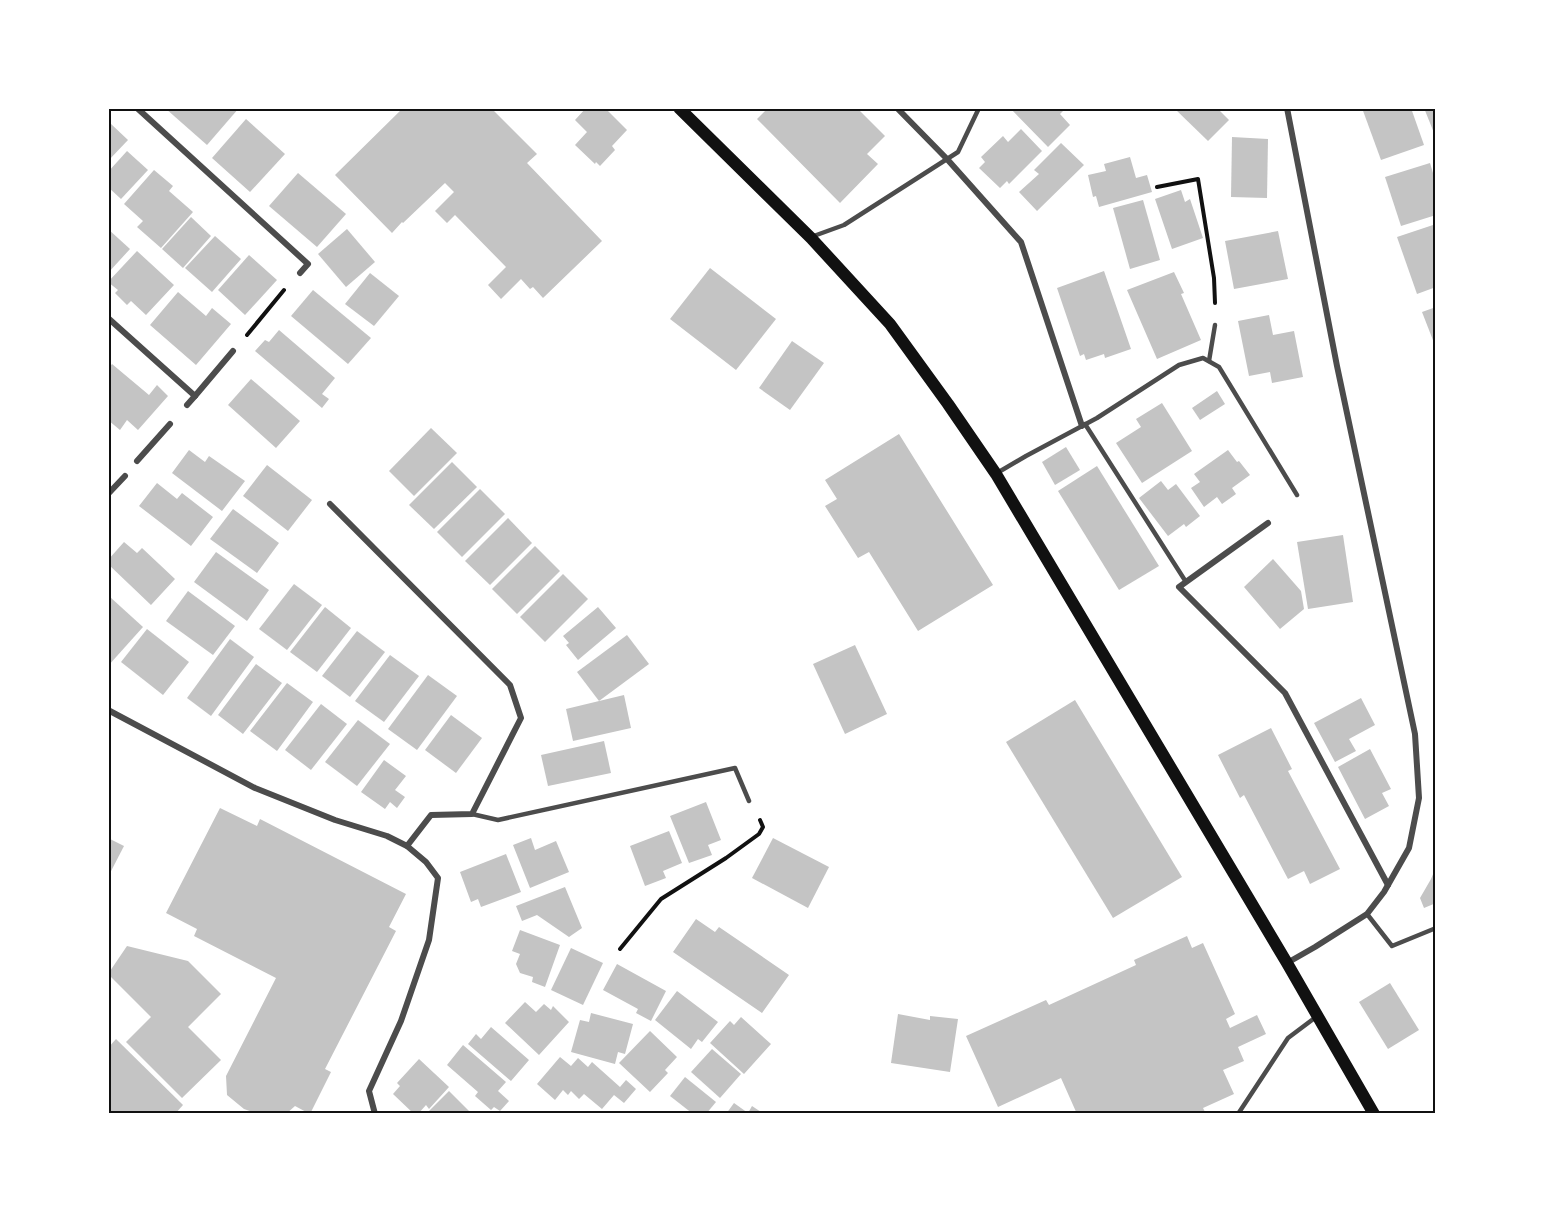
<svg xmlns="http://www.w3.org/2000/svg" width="1544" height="1222" viewBox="0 0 1544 1222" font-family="'Fira Sans',sans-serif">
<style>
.building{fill:#c4c4c4}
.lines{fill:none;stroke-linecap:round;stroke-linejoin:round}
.path{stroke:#111;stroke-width:4}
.service{stroke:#4c4c4c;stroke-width:4.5}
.minor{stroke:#4c4c4c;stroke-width:6}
.secondary{stroke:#111;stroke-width:12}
.neatline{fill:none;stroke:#111;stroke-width:2}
</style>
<rect width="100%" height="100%" fill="#fff"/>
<!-- building -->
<g class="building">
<path d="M165 108H239L207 145Z"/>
<path d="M403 108H491L537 154 527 163 602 241 543 298 533 287 530 289 521 279 501 299 488 285 506 267 455 215 447 223 435 211 454 192 445 183 403 223 402 222 392 233 335 175Z"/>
<path d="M586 108H605L627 130 612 146 615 150 600 166 596 162 595 164 575 145 587 132 575 120Z"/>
<path d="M768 108H857L885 136 867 154 878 164 840 203 757 119Z"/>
<path d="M1010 108H1062L1064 110 1060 114 1070 125 1048 147Z"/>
<path d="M1174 108H1217L1229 120 1208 141Z"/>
<path d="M1362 108H1411L1424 145 1381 160Z"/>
<path d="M1424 108H1436V138Z"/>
<path d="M246 119 285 154 250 192 212 158Z"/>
<path d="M110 123 128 140 108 161V125Z"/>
<path d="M1021 129 1042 151 1009 184 1007 181 1000 188 979 168 985 162 981 157 1003 136 1008 142Z"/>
<path d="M1232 137 1268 139 1267 198 1231 197Z"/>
<path d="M1061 143 1084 165 1037 211 1019 192 1039 174 1034 170Z"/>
<path d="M127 151 148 170 121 199 108 187V172Z"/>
<path d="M1130 157 1136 178 1147 175 1152 192 1099 207 1096 196 1093 197 1088 175 1106 171 1104 164Z"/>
<path d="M1430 163 1436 183V215L1401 226 1385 177Z"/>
<path d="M154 170 173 186 169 191 193 212 161 248 137 227 143 221 124 204Z"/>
<path d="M298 173 346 214 317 247 269 206Z"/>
<path d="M1181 190 1185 202 1190 199 1203 238 1172 249 1155 199Z"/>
<path d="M1143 200 1160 260 1130 269 1113 208Z"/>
<path d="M191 217 211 236 183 268 162 249Z"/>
<path d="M1436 224V287L1417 294 1397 237Z"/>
<path d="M108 229 130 249 108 273Z"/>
<path d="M347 229 375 262 346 287 318 254Z"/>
<path d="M1278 231 1288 279 1234 289 1225 241Z"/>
<path d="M215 236 241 259 212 292 185 268Z"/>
<path d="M137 251 174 285 146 315 131 301 127 305 115 293 118 290 108 282Z"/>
<path d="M249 255 277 280 245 315 218 290Z"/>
<path d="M710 268 776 319 736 370 670 319Z"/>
<path d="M1104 271 1131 349 1105 358 1104 354 1086 360 1084 354 1080 356 1057 288Z"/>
<path d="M1174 272 1184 293 1181 294 1201 340 1157 359 1127 290Z"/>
<path d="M370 273 399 296 374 326 345 304Z"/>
<path d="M313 290 371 338 348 364 291 316Z"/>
<path d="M178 292 206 316 212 308 231 324 196 365 150 325Z"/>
<path d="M1436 307V348L1422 312Z"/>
<path d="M1269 315 1273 335 1294 331 1303 377 1272 383 1270 372 1249 376 1238 321Z"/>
<path d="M279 330 335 378 322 394 329 399 322 408 255 351 265 340 269 342Z"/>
<path d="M792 341 824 363 790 410 759 388Z"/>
<path d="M112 364 149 395 157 385 168 396 138 430 127 420 120 430 108 420V369Z"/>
<path d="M251 379 300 421 276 448 228 405Z"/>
<path d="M1217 391 1225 404 1200 420 1192 408Z"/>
<path d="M1162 403 1192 451 1142 483 1116 443 1141 427 1136 419Z"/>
<path d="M431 428 457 453 414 496 389 471Z"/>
<path d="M899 434 993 585 918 631 869 552 858 558 825 506 837 499 825 480Z"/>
<path d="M1066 447 1080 470 1055 485 1042 462Z"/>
<path d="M189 450 205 462 209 456 245 481 222 511 172 473Z"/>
<path d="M1228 450 1237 462 1239 461 1250 475 1232 488 1236 494 1222 504 1217 497 1204 507 1191 488 1200 482 1194 474Z"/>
<path d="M452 462 477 487 434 529 409 505Z"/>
<path d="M267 465 312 500 288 531 243 496Z"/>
<path d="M1097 466 1159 566 1119 590 1058 491Z"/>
<path d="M1161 481 1168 490 1176 484 1200 516 1186 527 1184 524 1168 536 1139 498Z"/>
<path d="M157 483 177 499 182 493 213 517 191 546 139 506Z"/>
<path d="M480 489 505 514 462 557 437 532Z"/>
<path d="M233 509 279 543 257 573 210 539Z"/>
<path d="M508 518 532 543 490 585 465 561Z"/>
<path d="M1343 535 1353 602 1308 609 1297 542Z"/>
<path d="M124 542 137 553 142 548 175 579 151 605 108 564V560Z"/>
<path d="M535 546 560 571 517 614 492 589Z"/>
<path d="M216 552 269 590 247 621 194 582Z"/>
<path d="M1273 559 1301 591 1304 609 1280 629 1244 587Z"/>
<path d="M563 574 588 599 545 642 520 617Z"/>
<path d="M294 584 322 605 287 650 259 629Z"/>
<path d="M188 591 235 626 213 655 166 621Z"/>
<path d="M110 597 143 627 108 666V599Z"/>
<path d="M325 607 351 628 317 672 290 652Z"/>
<path d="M598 607 616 628 578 660 566 645 569 643 563 636Z"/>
<path d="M147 629 189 662 163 695 121 662Z"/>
<path d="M357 631 385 652 350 697 322 676Z"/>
<path d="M627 635 649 664 599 701 577 672Z"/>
<path d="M230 639 254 657 211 716 187 698Z"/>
<path d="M855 645 887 714 845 734 813 664Z"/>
<path d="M390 655 419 676 384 722 355 701Z"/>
<path d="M256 664 282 683 243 734 218 715Z"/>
<path d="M428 675 457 696 417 750 388 729Z"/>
<path d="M287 683 313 702 277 751 250 731Z"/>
<path d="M624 695 631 728 573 741 566 709Z"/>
<path d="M1361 698 1375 725 1349 739 1356 751 1335 762 1314 723Z"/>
<path d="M1075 700 1182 877 1113 918 1006 742Z"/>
<path d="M321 704 347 724 311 770 285 750Z"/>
<path d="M451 715 482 738 456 773 425 750Z"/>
<path d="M358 720 390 744 357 786 325 762Z"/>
<path d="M1271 728 1292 769 1288 771 1340 869 1310 884 1304 871 1288 879 1244 795 1240 798 1218 755Z"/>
<path d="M604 741 611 773 548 786 541 755Z"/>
<path d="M1370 749 1391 789 1382 793 1389 806 1365 819 1338 767Z"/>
<path d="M384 760 406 776 395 790 405 797 397 808 390 802 385 809 361 792Z"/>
<path d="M706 802 721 840 708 845 712 855 689 863 670 816Z"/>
<path d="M220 808 257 826 260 819 406 894 389 927 396 931 325 1069 331 1072 310 1114 295 1106 286 1114H278L269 1111 262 1114H258L244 1109 227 1095 226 1076 276 978 194 936 197 929 166 913Z"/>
<path d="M669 831 682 863 663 871 666 878 645 886 630 846Z"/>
<path d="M108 838 124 846 108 877Z"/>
<path d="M531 838 535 850 556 841 569 872 530 888 513 845Z"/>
<path d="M773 838 829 867 808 908 752 878Z"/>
<path d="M506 854 521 892 481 907 478 899 471 902 460 872Z"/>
<path d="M1436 867V903L1424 908 1420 898 1431 879Z"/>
<path d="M565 887 582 928 569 937 537 915 522 921 516 906Z"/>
<path d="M696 919 715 932 719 927 789 975 762 1013 673 952Z"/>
<path d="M520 930 560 945 545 987 532 982 533 977 520 973 516 964 520 954 512 951Z"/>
<path d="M1187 936 1192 948 1203 943 1235 1014 1226 1019 1230 1028 1257 1015 1266 1034 1238 1047 1244 1061 1223 1070 1234 1094 1203 1108 1205 1112 1201 1114H1077L1061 1078 998 1107 966 1036 1046 1000 1049 1005 1136 965 1134 960Z"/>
<path d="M127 946 188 961 221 994 188 1027 221 1060 182 1098 126 1042 151 1017 108 974Z"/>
<path d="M571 948 603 963 583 1005 551 990Z"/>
<path d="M617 964 666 991 651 1021 636 1013 638 1009 603 990Z"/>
<path d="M1390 983 1419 1030 1388 1049 1359 1002Z"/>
<path d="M677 991 718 1022 702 1042 698 1039 691 1049 655 1020Z"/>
<path d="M525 1002 536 1012 544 1004 551 1010 553 1006 569 1022 539 1055 505 1023Z"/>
<path d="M591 1013 633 1024 625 1054 618 1052 615 1064 571 1052 580 1020 589 1022Z"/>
<path d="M898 1014 930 1020V1016L958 1019 950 1072 891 1063Z"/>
<path d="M741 1017 771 1044 744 1074 710 1043 730 1021 734 1025Z"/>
<path d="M491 1027 529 1060 511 1081 468 1044 476 1034 481 1039Z"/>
<path d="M650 1031 677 1057 665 1070 668 1073 650 1092 619 1063Z"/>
<path d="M116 1039 183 1105 175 1114H108V1048Z"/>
<path d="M463 1045 506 1082 498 1091 509 1101 500 1111 494 1107 491 1110 475 1096 478 1092 447 1065Z"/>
<path d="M712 1049 741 1074 720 1098 691 1072Z"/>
<path d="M560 1057 571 1066 578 1058 588 1067 592 1062 620 1087 626 1080 636 1089 624 1103 614 1095 602 1109 584 1094 579 1099 571 1091 568 1095 563 1090 555 1100 537 1084Z"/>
<path d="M419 1059 449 1087 429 1109 426 1105 418 1114H414L393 1094 400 1086 397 1083Z"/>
<path d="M685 1077 716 1102 706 1114H693L670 1096Z"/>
<path d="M449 1091 472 1114H426Z"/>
<path d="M734 1103 748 1113 752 1106 764 1114H726Z"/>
</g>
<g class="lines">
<!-- path -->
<g class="path">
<path d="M1157 187 1198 179 1214 278 1215 303"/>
<path d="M247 335 284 290"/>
<path d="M620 949 661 899 726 858 759 834 763 827 760 820"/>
</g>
<!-- service -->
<g class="service">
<path d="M811 237 844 225 958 152 979 108"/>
<path d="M1209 361 1215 325"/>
<path d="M1085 424 1186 582"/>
<path d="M997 473 1026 456 1097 418 1179 365 1203 358 1219 367 1297 495"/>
<path d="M472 814 498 820 735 768 749 801"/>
<path d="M1367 914 1392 946 1436 928"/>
<path d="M1238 1114 1288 1038 1316 1017"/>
</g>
<!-- minor -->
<g class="minor">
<path d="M137 108 308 264 300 273"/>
<path d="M897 108 947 159 1021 242 1082 426"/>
<path d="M1287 108 1337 366 1415 734 1419 798 1409 848 1384 892 1367 914 1315 947 1287 963"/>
<path d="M108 318 195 396 233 351"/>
<path d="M187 405 195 396"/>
<path d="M137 461 170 424"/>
<path d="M108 494 125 476"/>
<path d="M330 504 510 685 521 718 472 814 431 815 407 846"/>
<path d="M1268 523 1179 587 1285 693 1388 885"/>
<path d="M108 710 255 788 335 820 387 836 407 846 426 862 438 878 429 940 401 1021 369 1091 375 1114"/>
</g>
<!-- secondary -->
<path class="secondary" d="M679 108 811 238 890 324 948 404 996 474 1287 963 1374 1114"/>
</g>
<!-- border -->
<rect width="1544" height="1222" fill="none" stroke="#ffffff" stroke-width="219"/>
<rect x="110" y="110" width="1324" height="1002" class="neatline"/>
</svg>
